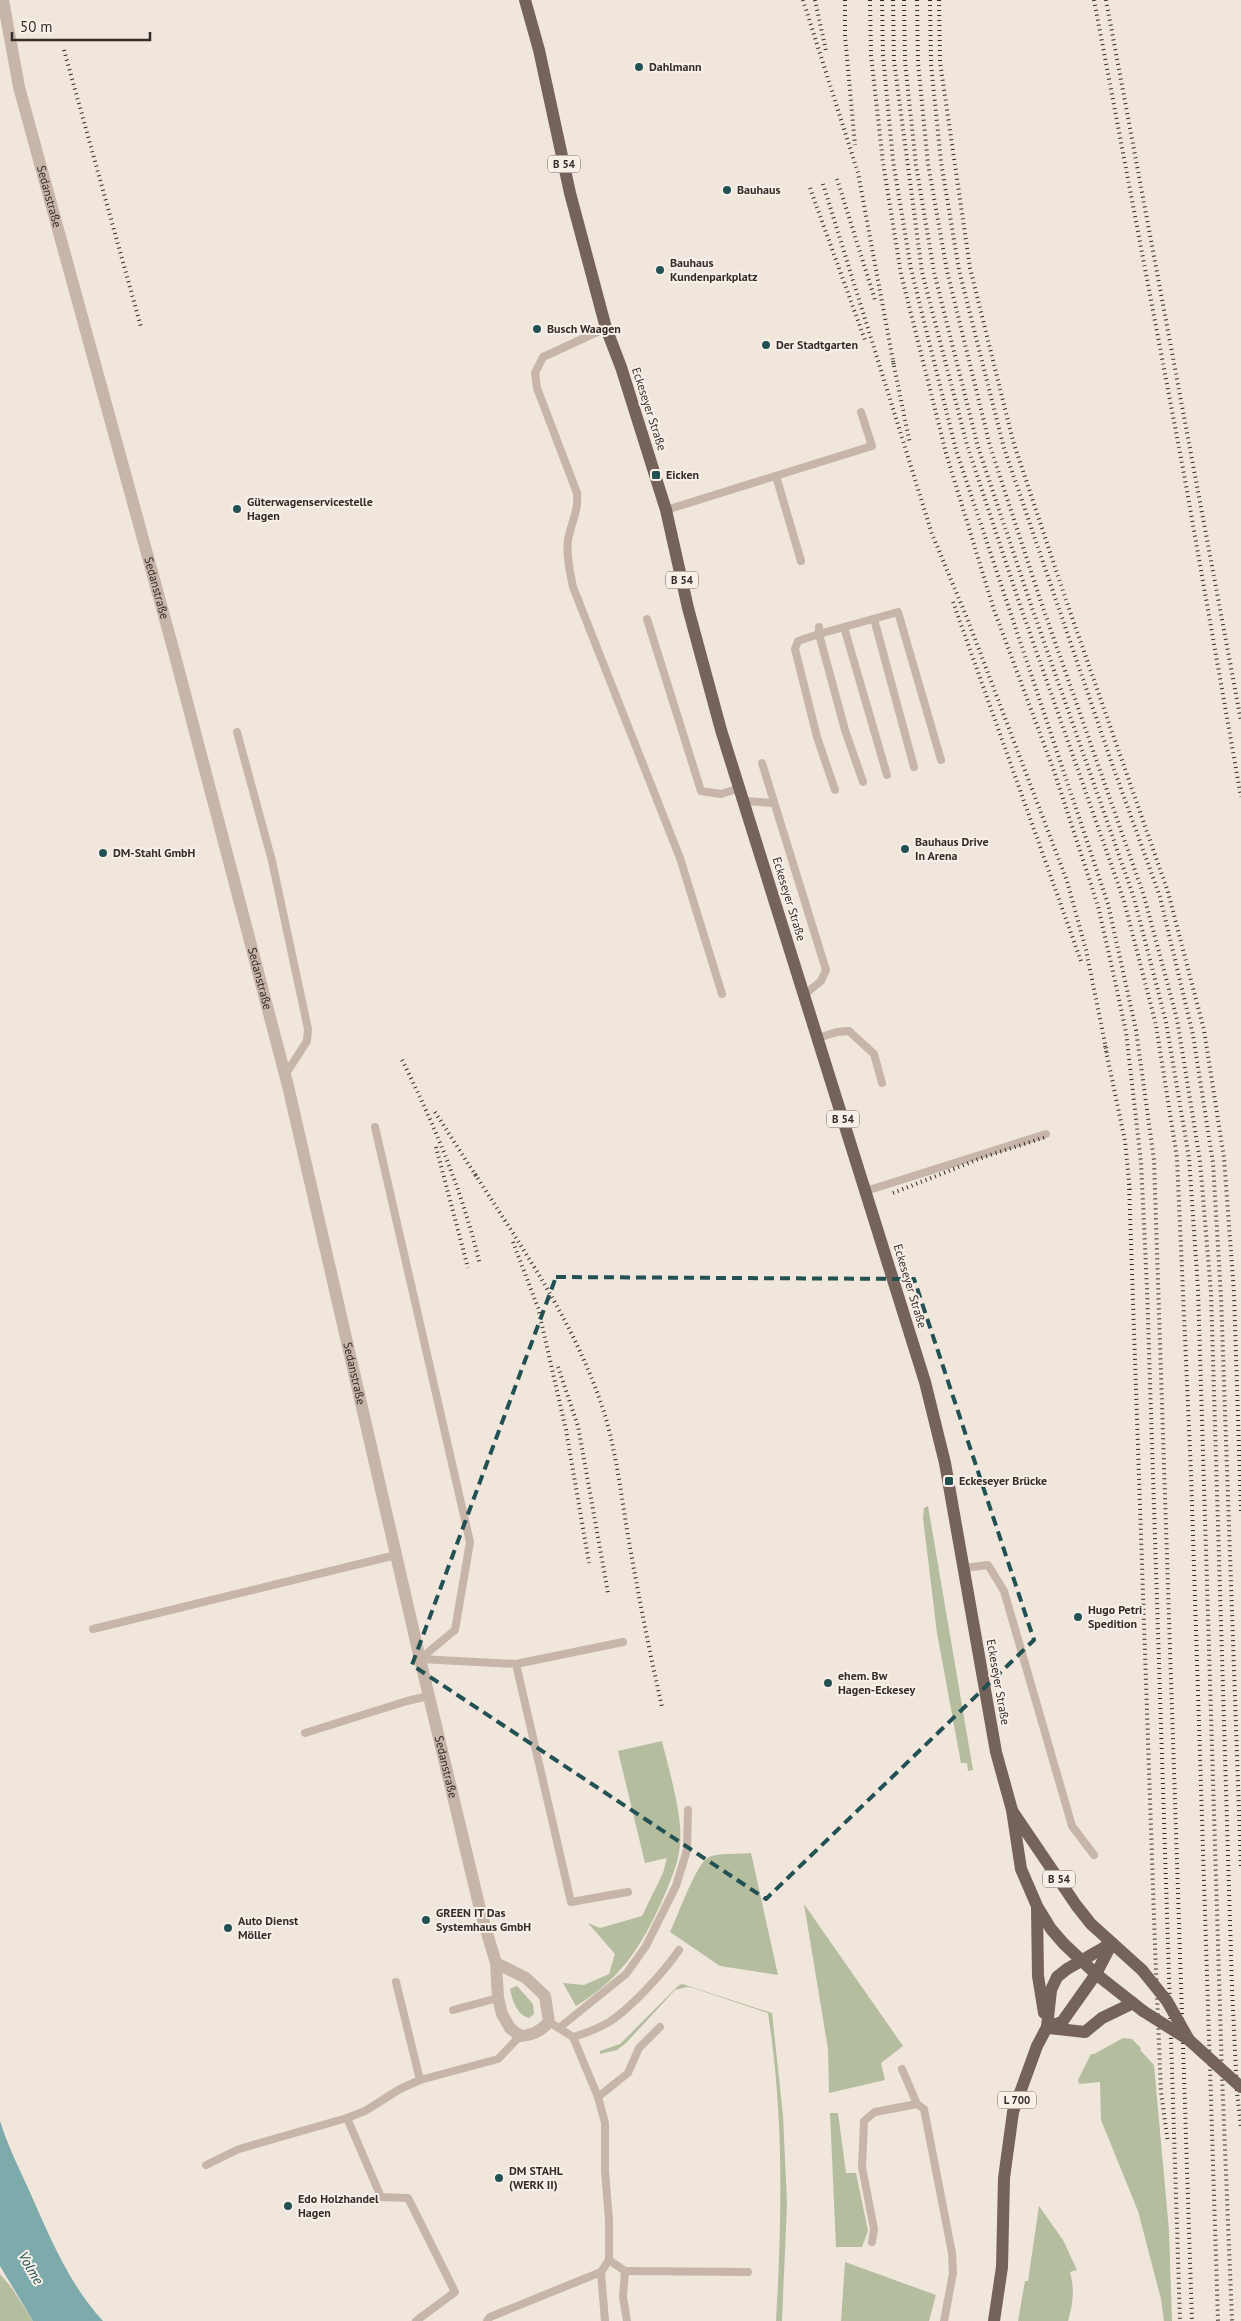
<svg xmlns="http://www.w3.org/2000/svg" width="1241" height="2321" viewBox="0 0 1241 2321" font-family="'PT Sans',sans-serif">
<style>
.green{fill:#b4bd9d}
.water{fill:#7daaaa}
.lines{fill:none;stroke-linecap:round;stroke-linejoin:round}
.lane{stroke:#c7b5a9;stroke-width:8}
.street{stroke:#c7b5a9;stroke-width:12}
.primary{stroke:#75625b;stroke-width:12}
.rail{stroke:#342c28;stroke-width:4;stroke-dasharray:1 4;stroke-linecap:butt}
.primary-bridge{stroke:#75625b;stroke-width:12}
.marked{fill:none;stroke:#215152;stroke-width:4;stroke-dasharray:10 6;stroke-linejoin:round}
.poi-dot{fill:#215152;stroke:#f8f0e8;stroke-width:2}
.labels{text-anchor:middle;stroke-width:4;stroke-linejoin:round;paint-order:stroke}
.shield{fill:#f8f0e8;stroke:#6f6762;stroke-width:1}
.shield-label{font-size:11px;font-weight:bold;fill:#342c28}
.poi-label{font-size:12px;font-weight:bold;fill:#342c28;stroke:#f8f0e8;text-anchor:start}
.street-label{font-size:12px;fill:#342c28;stroke:#f8f0e8}
.water-label{font-size:14px;font-style:italic;fill:#215152;stroke:#f8f0e8}
</style>
<rect width="100%" height="100%" fill="#f0e6dc"/>
<!-- green -->
<g class="green">
<path d="M928 1506 973 1770 968 1771 967 1763H961L937 1633 923 1518 924 1508Z"/>
<path d="M662 1741C669 1771 683 1815 680 1845 678 1866 669 1884 661 1903 640 1949 620 1979 576 2006L563 1983 584 1985 609 1974 615 1954 588 1923 600 1928 642 1916 663 1873 667 1858 645 1863 618 1751Z"/>
<path d="M751 1853 778 1975 720 1966 670 1932C678 1916 696 1863 709 1857 718 1853 740 1854 751 1853Z"/>
<path d="M804 1904 903 2046 881 2063 885 2080 829 2093 828 2049Z"/>
<path d="M682 1984 772 2013 783 2115 787 2203 782 2321H776C782 2218 784 2115 768 2013L693 1988 687 1987 675 1990 626 2043 617 2050 600 2054V2051L620 2044 678 1986Z"/>
<path d="M517 1986 533 2004 534 2014 529 2018C517 2015 512 2000 510 1989Z"/>
<path d="M1123 2038 1132 2039 1141 2048 1140 2050 1154 2065 1169 2231 1172 2321H1164L1161 2299 1138 2211 1101 2120 1100 2082 1079 2084 1078 2080 1091 2054H1094Z"/>
<path d="M830 2113H838L846 2173H856L868 2231 862 2247H836Z"/>
<path d="M1039 2206 1063 2240 1077 2270 1070 2272C1075 2290 1073 2303 1068 2321H1018L1025 2281H1028Z"/>
<path d="M845 2262 936 2295 929 2321H841Z"/>
<path d="M0 2274 11 2287 33 2321H0Z"/>
</g>
<!-- water -->
<path class="water" d="M0 2121C7 2144 18 2166 28 2188 49 2235 68 2283 103 2321H33L0 2266Z"/>
<g class="lines">
<!-- lane -->
<g class="lane">
<path d="M606 328 543 357 535 373 537 388 577 493C579 510 571 523 568 540 566 555 570 572 573 587L680 858 722 994"/>
<path d="M776 476 801 561"/>
<path d="M666 510 872 446 861 412"/>
<path d="M647 619 701 791 721 794 740 788"/>
<path d="M874 619 914 767"/>
<path d="M819 627V634L798 641 795 649 817 737 835 790"/>
<path d="M844 627 887 775"/>
<path d="M237 732 272 861 308 1029 307 1041 285 1075"/>
<path d="M762 763 826 970 821 981 804 995"/>
<path d="M863 782 845 730 819 634 898 612 941 760"/>
<path d="M744 801 774 803"/>
<path d="M818 1038 837 1032 849 1031 874 1054 882 1083"/>
<path d="M375 1127 470 1542 455 1630 420 1659"/>
<path d="M866 1191 1046 1134"/>
<path d="M964 1568 988 1565 1004 1591 1072 1826 1094 1855"/>
<path d="M93 1629 396 1555"/>
<path d="M420 1659 516 1664 571 1902 628 1892"/>
<path d="M516 1664 623 1642"/>
<path d="M305 1733 407 1701 429 1696"/>
<path d="M396 1982 420 2080"/>
<path d="M453 2010 498 1998"/>
<path d="M559 2028 626 1974 646 1946 676 1886 687 1850 688 1810"/>
<path d="M573 2037C586 2033 598 2029 609 2022 630 2009 665 1971 679 1950"/>
<path d="M902 2069 917 2104 924 2109 952 2253 953 2273 944 2321"/>
<path d="M598 2097 628 2073 639 2048 660 2027"/>
<path d="M347 2118 381 2197 408 2198 455 2292 416 2321"/>
<path d="M206 2165 239 2149 347 2118 365 2111 400 2089 420 2080 498 2059 520 2036"/>
<path d="M872 2242 874 2229 862 2167 864 2121 875 2112 917 2104"/>
<path d="M609 2260 625 2271 623 2297 627 2321"/>
<path d="M625 2271 748 2272"/>
<path d="M601 2272 605 2321"/>
<path d="M487 2321 490 2317 601 2272 609 2260V2220L605 2171V2123L598 2097 573 2037 549 2022"/>
</g>
<!-- street -->
<path class="street" id="s1" d="M3 0 19 87 174 652 288 1086 420 1659 481 1913 496 1963 498 1998 502 2014 510 2028 520 2036C532 2035 540 2032 549 2022L545 1996 526 1978 496 1963"/>
<!-- primary -->
<g class="primary">
<path d="M525 0 539 50 570 193 606 328 621 367 666 510 688 608 721 730 925 1382 945 1463 996 1752 1012 1810 1021 1869 1037 1906 1051 1929 1064 1944 1096 1974 1143 2011"/>
<path d="M1013 1812 1076 1905 1091 1924 1142 1970"/>
<path d="M1037 1908 1038 1976 1044 2013"/>
<path d="M1047 2027 1062 2022 1096 1974 1112 1943"/>
<path d="M1049 2028 1085 2032 1102 2018 1133 2003"/>
<path d="M994 2321 1002 2267 1004 2178 1013 2112 1037 2046 1047 2027 1051 1990 1057 1977 1067 1969 1112 1943"/>
</g>
<!-- rail -->
<g class="rail">
<path d="M803 0 858 173 894 366"/>
<path d="M815 0 826 51"/>
<path d="M845 0V36L855 145"/>
<path d="M870 0 871 55 883 163 901 274 946 453 994 610 1054 771 1098 906 1113 972 1126 1032 1141 1162 1147 1288 1180 2321"/>
<path d="M882 0 883 55 893 161 911 269 956 450 1108 904 1136 1030 1154 1160 1192 2321"/>
<path d="M893 0 894 61 922 272 967 445 1019 602 1124 901 1156 1025 1177 1158 1191 1473 1218 2321"/>
<path d="M904 0 905 62 916 165 934 272 978 447 1030 602 1134 898 1166 1022 1189 1158 1198 1289 1222 2075 1232 2321"/>
<path d="M917 0 918 63 928 164 947 271 990 446 1041 602 1144 896 1177 1019 1200 1161 1211 1293 1232 1988 1237 2092 1241 2128"/>
<path d="M930 0 931 64 941 162 959 270 1004 448 1111 761 1160 897 1193 1035 1213 1163 1221 1297 1241 1869"/>
<path d="M939 0 940 62 970 268 1013 441 1066 600 1168 892 1204 1030 1224 1158 1234 1293 1241 1513"/>
<path d="M1094 0 1184 474 1241 797"/>
<path d="M1106 0 1241 721"/>
<path d="M64 50 141 327"/>
<path d="M837 179 876 303"/>
<path d="M823 184 932 534 967 618 1067 881 1086 950 1107 1053"/>
<path d="M810 188 866 343"/>
<path d="M893 361 910 444"/>
<path d="M953 602 1082 964"/>
<path d="M1105 1046 1125 1141 1130 1191"/>
<path d="M402 1060C435 1126 463 1193 480 1265"/>
<path d="M435 1112 478 1179"/>
<path d="M436 1147 468 1268"/>
<path d="M475 1174C523 1249 575 1324 603 1409 616 1450 621 1494 628 1536 638 1593 649 1650 662 1707"/>
<path d="M1129 1184 1155 1946 1161 2092 1168 2143"/>
<path d="M893 1193 984 1157 1046 1137"/>
<path d="M513 1242 538 1308 566 1430 589 1563"/>
<path d="M558 1367 578 1426 608 1593"/>
</g>
<!-- primary-bridge -->
<g class="primary-bridge">
<path d="M1142 1970 1167 2001 1189 2040"/>
<path d="M1143 2011 1189 2040 1241 2087"/>
</g>
</g>
<!-- marked area -->
<path class="marked" d="M556 1277 914 1279 1034 1640 766 1899 412 1665Z"/>
<!-- markers -->
<g class="poi-dot">
<circle cx="639" cy="67" r="5"/>
<circle cx="727" cy="190" r="5"/>
<circle cx="660" cy="270" r="5"/>
<circle cx="537" cy="329" r="5"/>
<circle cx="766" cy="345" r="5"/>
<rect x="651" y="470" width="10" height="10" rx="2.5"/>
<circle cx="237" cy="509" r="5"/>
<circle cx="905" cy="849" r="5"/>
<circle cx="103" cy="853" r="5"/>
<rect x="944" y="1476" width="10" height="10" rx="2.5"/>
<circle cx="1078" cy="1617" r="5"/>
<circle cx="828" cy="1683" r="5"/>
<circle cx="426" cy="1920" r="5"/>
<circle cx="228" cy="1928" r="5"/>
<circle cx="499" cy="2178" r="5"/>
<circle cx="288" cy="2206" r="5"/>
</g>
<g class="labels">
<!-- shield labels -->
<g class="shield">
<rect x="548" y="155.5" width="32" height="17" rx="4"/>
<rect x="666" y="571.5" width="32" height="17" rx="4"/>
<rect x="827" y="1110.5" width="32" height="17" rx="4"/>
<rect x="1043" y="1870.5" width="32" height="17" rx="4"/>
<rect x="998" y="2091.5" width="38" height="17" rx="4"/>
</g>
<g class="shield-label">
<text x="564" y="168">B 54</text>
<text x="682" y="584">B 54</text>
<text x="843" y="1123">B 54</text>
<text x="1059" y="1883">B 54</text>
<text x="1017" y="2104">L 700</text>
</g>
<!-- poi labels -->
<g class="poi-label">
<text x="649" y="71">Dahlmann</text>
<text x="737" y="194">Bauhaus</text>
<text x="670" y="267">Bauhaus<tspan x="670" dy="14">Kundenparkplatz</tspan></text>
<text x="547" y="333">Busch Waagen</text>
<text x="776" y="349">Der Stadtgarten</text>
<text x="666" y="479">Eicken</text>
<text x="247" y="506">Güterwagenservicestelle<tspan x="247" dy="14">Hagen</tspan></text>
<text x="915" y="846">Bauhaus Drive<tspan x="915" dy="14">In Arena</tspan></text>
<text x="113" y="857">DM-Stahl GmbH</text>
<text x="959" y="1485">Eckeseyer Brücke</text>
<text x="1088" y="1614">Hugo Petri<tspan x="1088" dy="14">Spedition</tspan></text>
<text x="838" y="1680">ehem. Bw<tspan x="838" dy="14">Hagen-Eckesey</tspan></text>
<text x="436" y="1917">GREEN IT Das<tspan x="436" dy="14">Systemhaus GmbH</tspan></text>
<text x="238" y="1925">Auto Dienst<tspan x="238" dy="14">Möller</tspan></text>
<text x="509" y="2175">DM STAHL<tspan x="509" dy="14">(WERK II)</tspan></text>
<text x="298" y="2203">Edo Holzhandel<tspan x="298" dy="14">Hagen</tspan></text>
</g>
<!-- street labels -->
<g class="street-label">
<text dy="4" stroke="none"><textPath href="#s1" startOffset="202">Sedanstraße</textPath></text>
<text transform="translate(649 409) rotate(72)" y="4">Eckeseyer Straße</text>
<text dy="4" stroke="none"><textPath href="#s1" startOffset="608">Sedanstraße</textPath></text>
<text transform="translate(789 899) rotate(73)" y="4">Eckeseyer Straße</text>
<text dy="4" stroke="none"><textPath href="#s1" startOffset="1012">Sedanstraße</textPath></text>
<text transform="translate(910 1286) rotate(73)" y="4">Eckeseyer Straße</text>
<text dy="4" stroke="none"><textPath href="#s1" startOffset="1418">Sedanstraße</textPath></text>
<text transform="translate(998 1682) rotate(80)" y="4">Eckeseyer Straße</text>
<text dy="4" stroke="none"><textPath href="#s1" startOffset="1822">Sedanstraße</textPath></text>
</g>
<!-- water labels -->
<g class="water-label">
<text transform="translate(31 2268) rotate(60)" y="5">Volme</text>
</g>
</g>
<!-- scale -->
<path d="M12 32v8h138v-8" fill="none" stroke="#342c28" stroke-width="2.5"/>
<text x="20" y="32" font-size="15" fill="#342c28" stroke="#f8f0e8" stroke-width="4" paint-order="stroke">50 m</text>
</svg>
